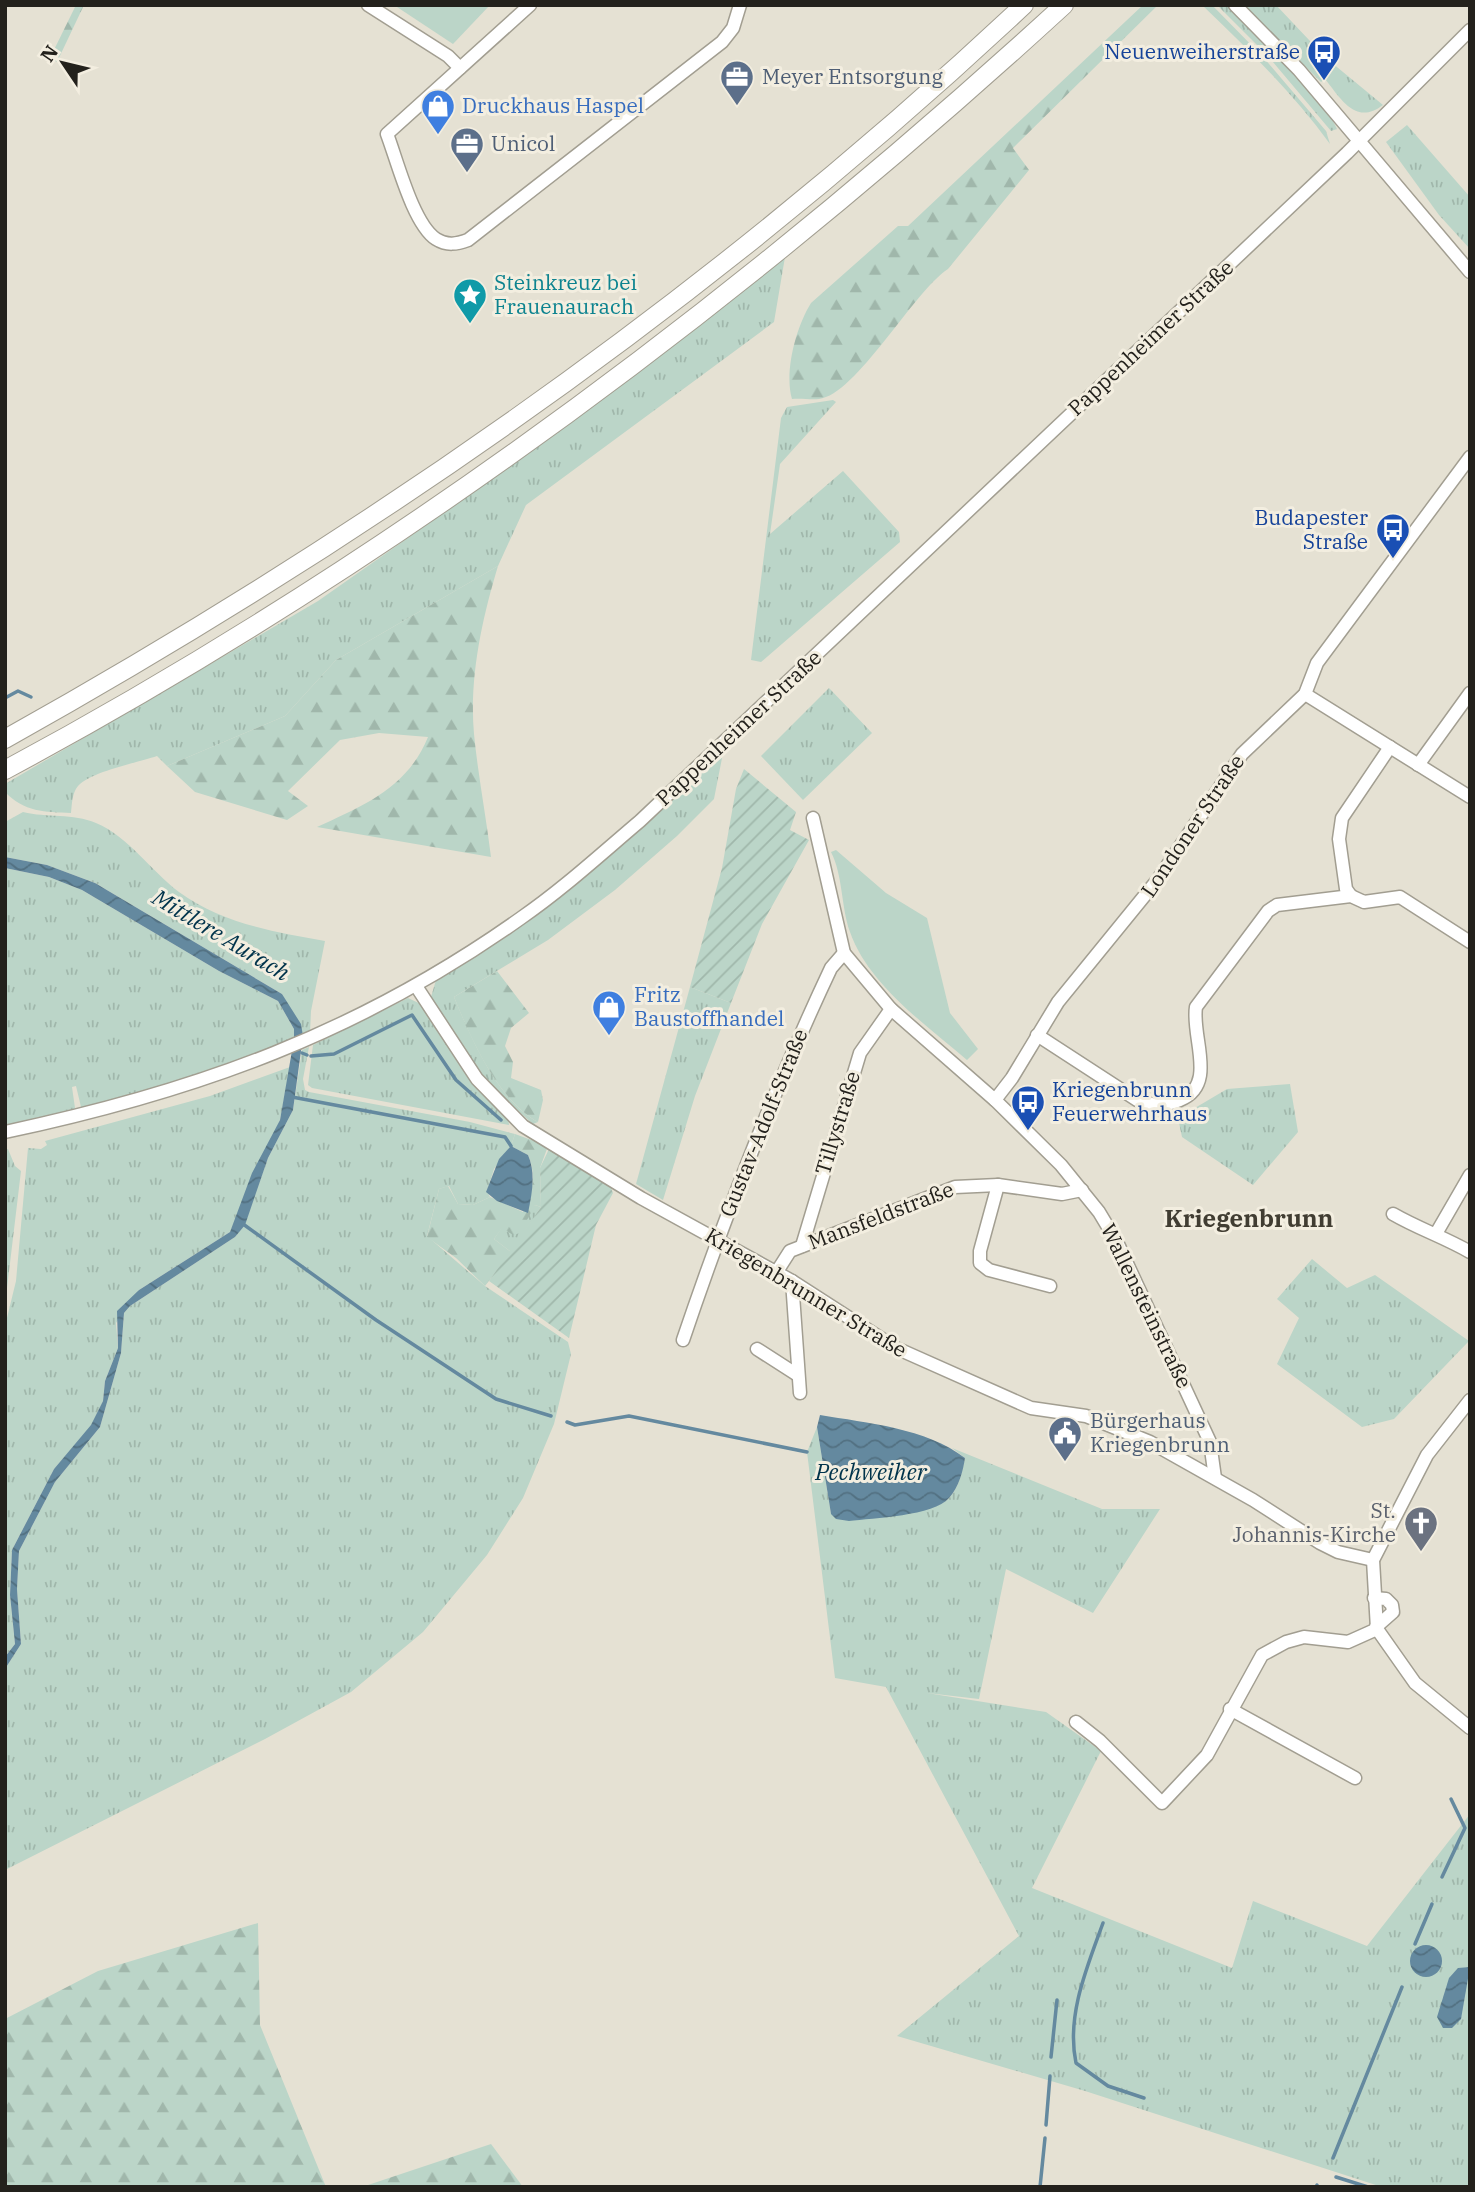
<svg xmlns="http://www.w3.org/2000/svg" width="1475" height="2192" viewBox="0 0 1475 2192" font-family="'IBM Plex Serif',serif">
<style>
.grass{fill:url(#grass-tufts)}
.forest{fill:url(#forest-firs)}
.park{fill:#bbd5c8}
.garden{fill:url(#garden-furrows)}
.water{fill:url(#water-waves)}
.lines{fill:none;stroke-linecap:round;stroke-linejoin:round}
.stream{stroke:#64899f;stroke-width:3.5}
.minor-casing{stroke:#a29e91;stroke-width:15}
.highway-casing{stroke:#a29e91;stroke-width:20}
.minor{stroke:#fff;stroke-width:12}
.highway{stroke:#fff;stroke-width:18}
.labels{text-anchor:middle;stroke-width:6;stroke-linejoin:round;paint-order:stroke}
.transit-label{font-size:21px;fill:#164399;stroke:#f3eee0;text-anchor:end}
.service-label{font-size:21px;fill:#4e5e75;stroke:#f3eee0;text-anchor:start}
.shop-label{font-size:21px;fill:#366cbe;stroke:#f3eee0;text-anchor:start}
.culture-label{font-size:21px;fill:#0d838f;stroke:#f3eee0;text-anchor:start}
.street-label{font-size:21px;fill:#23211c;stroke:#f3eee0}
.worship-label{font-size:21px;fill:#5b616d;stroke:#f3eee0;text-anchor:end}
.water-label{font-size:23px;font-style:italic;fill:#00334b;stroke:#f3eee0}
.quarter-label{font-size:24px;font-weight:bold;fill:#413d32;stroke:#f3eee0}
</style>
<defs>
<pattern id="grass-tufts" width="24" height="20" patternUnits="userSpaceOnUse" patternTransform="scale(1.75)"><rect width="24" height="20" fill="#bbd5c8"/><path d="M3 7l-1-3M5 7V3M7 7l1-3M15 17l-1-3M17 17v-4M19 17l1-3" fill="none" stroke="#a0b7ab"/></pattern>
<pattern id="forest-firs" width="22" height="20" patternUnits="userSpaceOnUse" patternTransform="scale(1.75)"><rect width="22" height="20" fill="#bbd5c8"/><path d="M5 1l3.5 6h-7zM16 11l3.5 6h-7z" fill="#a0b7ab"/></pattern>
<pattern id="garden-furrows" width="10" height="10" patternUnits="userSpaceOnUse" patternTransform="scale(1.75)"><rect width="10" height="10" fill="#bbd5c8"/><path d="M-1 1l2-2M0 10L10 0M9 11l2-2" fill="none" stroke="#a0b7ab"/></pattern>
<pattern id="water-waves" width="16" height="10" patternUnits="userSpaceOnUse" patternTransform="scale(1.75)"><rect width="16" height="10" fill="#64899f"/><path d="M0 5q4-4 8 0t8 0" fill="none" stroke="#527081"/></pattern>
</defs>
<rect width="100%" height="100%" fill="#e5e1d3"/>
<!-- grass -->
<g class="grass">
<path d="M1202 5H1212L1264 58 1326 131 1330 144C1293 93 1248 49 1202 5Z"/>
<path d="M1217 5H1227C1253 30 1326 100 1337 129L1331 131 1267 55Z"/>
<path d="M1243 5H1276L1326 58 1383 105C1356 126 1341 99 1325 79L1321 82Z"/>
<path d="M1407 125 1470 197V249L1439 215 1386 142Z"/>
<path d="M785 257 774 322 526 505 498 566 336 660 285 716 167 766 157 756C137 763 92 771 78 786 72 793 72 804 71 813 45 812 24 812 5 792V784L318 601 553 436Z"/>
<path d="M833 400 836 402 780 464 770 534 843 471 899 532 900 542 761 662 751 660 781 418 787 407Z"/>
<path d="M829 688 872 733 803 800 761 756Z"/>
<path d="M723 753 714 799 677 836 615 890 548 940 454 997C472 1040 497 1099 538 1122L533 1124 484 1081 431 997 436 980 503 938 576 884Z"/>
<path d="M23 812C47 818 73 813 96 823 129 837 151 871 179 892 221 923 274 932 325 941L311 1011 310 1033 303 1036 282 994 95 883 47 865 5 857V822Z"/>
<path d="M5 868 49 877 82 890 219 971 278 1001 294 1029V1039L197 1077 86 1109 81 1107 76 1086 72 1087 75 1108 71 1113 5 1126Z"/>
<path d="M690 987 731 1003 695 1096 663 1200 636 1184Z"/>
<path d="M408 998 425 1006 473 1084 508 1117 509 1125 312 1088 308 1085 313 1045Z"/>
<path d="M309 1047 303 1079 305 1090 309 1092 470 1122 515 1134 511 1146 494 1169 487 1191 490 1197 473 1205 458 1204 449 1186 439 1189 427 1236 485 1286 568 1342 571 1354 554 1424 523 1498 487 1555 423 1632 351 1692 265 1739 5 1870V1669L21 1644 17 1589 19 1551 55 1482 100 1427 121 1353 124 1313 130 1306 235 1237 244 1225 268 1158 293 1110 302 1050Z"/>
<path d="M290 1067 280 1120 230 1232 139 1290 116 1323 118 1348 105 1381 103 1401 92 1425 54 1469 12 1550 10 1595 15 1644 5 1657V1326L16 1281 28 1148 41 1149 47 1145 45 1141 210 1096Z"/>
<path d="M1290 1084 1298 1132 1253 1185 1182 1137 1178 1118 1227 1089Z"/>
<path d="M8 1149 15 1166 21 1171 5 1305V1150Z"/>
<path d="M535 1205 541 1207 511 1252 494 1239 502 1227Z"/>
<path d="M1312 1259 1347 1288 1375 1275 1469 1341 1394 1419 1362 1427 1277 1364 1299 1318 1277 1299Z"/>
<path d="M817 1427 831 1514C857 1513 933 1517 949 1498 959 1488 962 1471 965 1458L952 1448 1102 1509H1160L1093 1613 1006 1569 979 1699 927 1693 1046 1712 1101 1751 1032 1888 1232 1968 1253 1901 1367 1946 1470 1814V2187H1382L1085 2091 897 2036 1019 1936 886 1687 835 1678 807 1452Z"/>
</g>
<!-- forest -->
<g class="forest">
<path d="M76 5H84L57 62 50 58Z"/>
<path d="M1143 5H1158L1013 148 1029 170 948 269C914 291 856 395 819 399 811 400 801 398 792 399 784 372 796 327 811 303L898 226H908Z"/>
<path d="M498 566C482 619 469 678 474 734 478 775 486 816 491 857L317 827C365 805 407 788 428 737L379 733 340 740 288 791 308 806 287 820 195 792 167 766 285 716 336 660Z"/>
<path d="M497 971 529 1013 511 1028 505 1046 513 1062 511 1078 541 1090 543 1100 538 1122C497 1099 471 1039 454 997Z"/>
<path d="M515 1134 548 1146 540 1168 541 1207 535 1205 520 1233 513 1235 502 1228 494 1239 511 1252 485 1286 456 1258 427 1237 439 1189 448 1186 458 1204 473 1205 490 1197 523 1212C532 1193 537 1175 528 1155L511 1146Z"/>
<path d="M258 1923 260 2025 326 2187H5V2019L98 1971Z"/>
<path d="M491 2144 523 2187H362Z"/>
</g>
<!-- park -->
<g class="park">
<path d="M394 5H490L453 44Z"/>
<path d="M836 850 886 893 927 918 950 1013 978 1049 967 1060C926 1025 868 984 850 932 841 907 843 875 831 852Z"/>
</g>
<!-- garden -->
<g class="garden">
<path d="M744 769 796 812 790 830 809 840 762 924 731 1003 690 987 722 868 736 789Z"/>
<path d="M549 1149 608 1181 613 1193 596 1225 569 1338 489 1281 541 1207 540 1168Z"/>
</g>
<!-- water -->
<g class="water">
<path d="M5 857 47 865 95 883 282 994 301 1024 303 1036 293 1110 268 1158 245 1225 235 1237 130 1306 124 1313 121 1353 100 1427 55 1482 19 1551 17 1589 21 1644 5 1669V1657L15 1644 10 1595 12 1550 54 1469 91 1425 103 1401 105 1381 118 1348 117 1311 139 1290 230 1232 252 1173 280 1120 294 1039V1029L278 1001 219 971 82 890 49 877 5 868Z"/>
<path d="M511 1146 528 1155C536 1173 532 1194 528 1213L497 1201 486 1192 499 1159Z"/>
<path d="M820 1415C867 1423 926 1428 965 1458 963 1471 959 1487 949 1498 934 1516 873 1518 849 1521L836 1519 831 1514 817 1427Z"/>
<circle cx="1426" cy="1961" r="16"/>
<path d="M1470 1967 1461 2019 1452 2028H1443L1437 2017 1449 1978 1458 1968Z"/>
</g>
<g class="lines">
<!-- stream -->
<g class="stream">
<path d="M5 698 18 691 31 697"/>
<path d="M302 1053 307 1055"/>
<path d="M311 1056 334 1054 412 1015 456 1080 501 1120"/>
<path d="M292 1097 505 1137 511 1146"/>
<path d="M243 1224 376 1320 496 1399 551 1416"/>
<path d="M567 1422 575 1425 629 1416 807 1452"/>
<path d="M1442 1877 1465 1828 1451 1799"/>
<path d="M1103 1923C1087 1967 1066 2016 1076 2063L1108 2086 1144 2098"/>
<path d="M1415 1944 1432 1904"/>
<path d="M1051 2057 1057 2000"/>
<path d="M1046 2125 1050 2076"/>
<path d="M1333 2158 1402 1987"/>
<path d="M1336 2177 1368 2187"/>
<path d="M1040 2187 1045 2138"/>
<path d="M1316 2187 1317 2185"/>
</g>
<!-- minor casing -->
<g class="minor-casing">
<g id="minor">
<path d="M368 5 448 56 460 68"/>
<path d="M530 5 387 134C397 160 413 224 436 239 447 246 457 244 468 240L722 42 733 28 740 5"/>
<path d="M1235 5 1299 70 1470 272"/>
<path d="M1305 694 1470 797"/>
<path d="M1418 765 1470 693"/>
<path d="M813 818 844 953 891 1009 995 1100 1061 1165 1099 1212 1117 1242 1210 1442 1215 1478"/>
<path d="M1351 896 1346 889 1339 839 1342 818 1390 747"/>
<path d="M416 986 477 1079 523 1126 641 1198 792 1281 896 1348 1031 1408 1086 1416 1150 1442 1253 1500 1320 1543 1338 1552 1373 1560"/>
<path d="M1037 1035 1137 1100C1151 1106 1166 1106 1180 1100 1218 1085 1191 1037 1196 1007L1268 911 1277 905 1351 896 1364 902 1400 897 1470 942"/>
<path d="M995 1100 1012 1078 1058 1002 1159 878 1242 754 1305 694 1317 663 1470 457"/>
<path d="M5 1132C198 1091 359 1033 521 918 563 889 601 854 640 821L1347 153 1470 30"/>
<path d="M998 1185 980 1251V1263L989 1270 1050 1286"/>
<path d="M1393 1214C1419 1229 1444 1237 1470 1252"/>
<path d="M1437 1232 1470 1175"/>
<path d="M802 1246 860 1053 891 1009"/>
<path d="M776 1273 790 1251 955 1187 998 1185 1062 1194 1082 1190"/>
<path d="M792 1281 800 1393"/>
<path d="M683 1340C726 1213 774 1089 831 968L844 953"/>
<path d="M757 1349 796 1374"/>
<path d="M1470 1400 1427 1455 1373 1560 1377 1629 1415 1683 1470 1728"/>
<path d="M1374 1598 1386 1599 1392 1605 1393 1612 1376 1627"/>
<path d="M1230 1709 1355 1778"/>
<path d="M1076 1722 1100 1741 1162 1803 1207 1755 1262 1655 1286 1642 1304 1637 1348 1642 1377 1629"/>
</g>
</g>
<!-- highway casing -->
<g class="highway-casing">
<g id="highway">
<path d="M5 739C372 534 717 293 1024 5"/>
<path d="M5 770C391 563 742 300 1064 5"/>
</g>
</g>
<!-- minor -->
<use href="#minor" class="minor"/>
<!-- highway -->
<use href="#highway" class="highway"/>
</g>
<!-- icons -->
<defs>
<g id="bus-pin" transform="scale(1.75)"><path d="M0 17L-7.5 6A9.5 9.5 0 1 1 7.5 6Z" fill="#1a4fb4" stroke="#f3eee0"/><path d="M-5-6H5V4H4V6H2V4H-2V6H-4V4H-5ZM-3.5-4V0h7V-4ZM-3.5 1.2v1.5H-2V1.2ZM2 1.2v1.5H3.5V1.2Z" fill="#fff"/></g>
<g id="office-pin" transform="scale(1.75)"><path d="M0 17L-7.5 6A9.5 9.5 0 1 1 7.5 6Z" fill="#5c6f8a" stroke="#f3eee0"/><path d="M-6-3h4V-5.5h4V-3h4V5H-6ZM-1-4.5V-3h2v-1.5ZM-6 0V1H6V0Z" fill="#fff"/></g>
<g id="shop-pin" transform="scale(1.75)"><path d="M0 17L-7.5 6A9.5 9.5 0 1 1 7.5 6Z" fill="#3f7fe0" stroke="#f3eee0"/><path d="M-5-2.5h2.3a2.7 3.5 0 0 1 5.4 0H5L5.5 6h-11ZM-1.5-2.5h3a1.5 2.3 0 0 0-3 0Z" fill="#fff"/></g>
<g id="sight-pin" transform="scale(1.75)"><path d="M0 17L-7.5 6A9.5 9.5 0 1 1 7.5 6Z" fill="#0f9aa8" stroke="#f3eee0"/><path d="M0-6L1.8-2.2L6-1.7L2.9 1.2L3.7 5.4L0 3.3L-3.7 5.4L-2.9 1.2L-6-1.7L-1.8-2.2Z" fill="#fff"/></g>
<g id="civic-pin" transform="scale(1.75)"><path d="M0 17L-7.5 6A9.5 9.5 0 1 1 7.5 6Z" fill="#5c6f8a" stroke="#f3eee0"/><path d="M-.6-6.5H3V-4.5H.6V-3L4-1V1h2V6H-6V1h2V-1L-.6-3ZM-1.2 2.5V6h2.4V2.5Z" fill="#fff"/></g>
<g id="church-pin" transform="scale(1.75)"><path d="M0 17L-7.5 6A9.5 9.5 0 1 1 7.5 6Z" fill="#6b7280" stroke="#f3eee0"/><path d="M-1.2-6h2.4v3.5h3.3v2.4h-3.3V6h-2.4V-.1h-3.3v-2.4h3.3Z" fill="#fff"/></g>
</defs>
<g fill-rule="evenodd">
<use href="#bus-pin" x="1324" y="52"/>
<use href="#office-pin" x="737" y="77"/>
<use href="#shop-pin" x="438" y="106"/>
<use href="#office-pin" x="467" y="144"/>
<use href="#sight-pin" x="470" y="295"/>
<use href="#bus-pin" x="1393" y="530"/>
<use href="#shop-pin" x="609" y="1007"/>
<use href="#bus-pin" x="1028" y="1102"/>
<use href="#civic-pin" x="1065" y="1433"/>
<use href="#church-pin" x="1421" y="1523"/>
</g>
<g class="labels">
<!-- transit labels -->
<g class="transit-label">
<text x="1300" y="59">Neuenweiherstraße</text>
<text x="1368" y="525">Budapester<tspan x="1368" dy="24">Straße</tspan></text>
<text x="1052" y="1097" text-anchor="start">Kriegenbrunn<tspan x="1052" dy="24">Feuerwehrhaus</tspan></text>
</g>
<!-- service labels -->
<g class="service-label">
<text x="762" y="84">Meyer Entsorgung</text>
<text x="491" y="151">Unicol</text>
<text x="1090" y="1428">Bürgerhaus<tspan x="1090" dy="24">Kriegenbrunn</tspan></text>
</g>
<!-- shop labels -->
<g class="shop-label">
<text x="462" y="113">Druckhaus Haspel</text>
<text x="634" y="1002">Fritz<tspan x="634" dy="24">Baustoffhandel</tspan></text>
</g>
<!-- culture labels -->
<g class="culture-label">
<text x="494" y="290">Steinkreuz bei<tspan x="494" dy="24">Frauenaurach</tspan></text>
</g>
<!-- street labels -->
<g class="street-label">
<text transform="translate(1151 338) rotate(-43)" y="7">Pappenheimer Straße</text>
<text transform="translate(739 728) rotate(-43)" y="7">Pappenheimer Straße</text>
<text transform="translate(1193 826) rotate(-56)" y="7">Londoner Straße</text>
<text transform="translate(764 1123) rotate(-68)" y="7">Gustav-Adolf-Straße</text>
<text transform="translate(838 1123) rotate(-73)" y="7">Tillystraße</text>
<text transform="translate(881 1216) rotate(-21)" y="7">Mansfeldstraße</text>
<text transform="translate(806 1293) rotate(31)" y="7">Kriegenbrunner Straße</text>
<text transform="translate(1146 1306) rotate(64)" y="7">Wallensteinstraße</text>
</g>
<!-- worship labels -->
<g class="worship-label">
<text x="1396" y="1518">St.<tspan x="1396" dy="24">Johannis-Kirche</tspan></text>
</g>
<!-- water labels -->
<g class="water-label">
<text transform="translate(221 935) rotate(31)" y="8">Mittlere Aurach</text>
<text x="871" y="1480">Pechweiher</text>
</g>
<!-- quarter labels -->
<g class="quarter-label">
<text x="1249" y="1227">Kriegenbrunn</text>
</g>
</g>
<!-- border -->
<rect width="1475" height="2192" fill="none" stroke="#23211c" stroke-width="14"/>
<!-- north arrow -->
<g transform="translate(63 63) rotate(305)" stroke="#f3eee0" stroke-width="5" paint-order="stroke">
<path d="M0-5L12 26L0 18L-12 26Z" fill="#23211c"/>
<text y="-10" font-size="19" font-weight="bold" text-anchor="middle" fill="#23211c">N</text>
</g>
</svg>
